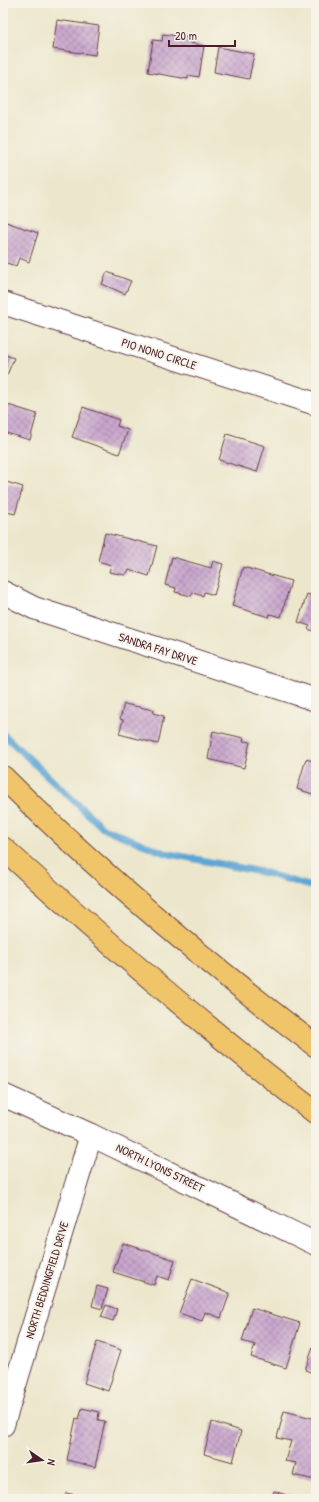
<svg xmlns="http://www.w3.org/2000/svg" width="319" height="1502" viewBox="0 0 319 1502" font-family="'Patrick Hand',sans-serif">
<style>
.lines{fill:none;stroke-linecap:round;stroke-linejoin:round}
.stream{stroke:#5da5d4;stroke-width:7}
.building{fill:url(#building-cross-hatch)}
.street-casing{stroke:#623d43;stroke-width:24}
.highway-casing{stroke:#623d43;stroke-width:24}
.street{stroke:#fff;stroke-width:22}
.highway{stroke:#f0c469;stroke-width:22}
.labels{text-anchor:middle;stroke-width:4;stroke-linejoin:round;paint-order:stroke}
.street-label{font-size:12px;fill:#4a1f2b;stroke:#f7f3e8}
</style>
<defs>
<pattern id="building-cross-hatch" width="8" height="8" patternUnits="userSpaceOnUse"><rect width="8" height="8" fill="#c9a7ce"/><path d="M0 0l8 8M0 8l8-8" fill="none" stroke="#a587a7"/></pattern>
</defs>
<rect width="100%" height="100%" fill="#f7f3e8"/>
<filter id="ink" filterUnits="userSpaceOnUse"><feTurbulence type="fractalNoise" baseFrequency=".025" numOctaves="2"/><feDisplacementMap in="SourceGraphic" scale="8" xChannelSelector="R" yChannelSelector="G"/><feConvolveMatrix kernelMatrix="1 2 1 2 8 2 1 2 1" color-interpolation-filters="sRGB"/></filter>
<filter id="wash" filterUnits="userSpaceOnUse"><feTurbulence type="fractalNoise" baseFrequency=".012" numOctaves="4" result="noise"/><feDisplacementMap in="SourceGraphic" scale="16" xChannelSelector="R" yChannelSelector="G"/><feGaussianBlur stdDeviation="0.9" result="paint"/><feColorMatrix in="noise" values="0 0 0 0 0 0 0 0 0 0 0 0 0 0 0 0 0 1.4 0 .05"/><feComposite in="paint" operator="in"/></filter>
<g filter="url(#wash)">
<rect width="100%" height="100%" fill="#ece7cc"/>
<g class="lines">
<!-- stream -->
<path class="stream" d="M3 734 103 828 165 853 266 873 316 888"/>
</g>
<g id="blocks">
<!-- building -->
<g class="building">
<path d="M57 20 99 26 95 55 53 49Z"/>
<path d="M163 34 191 38 190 43 204 46 199 77 188 75V79L148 72 153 40 162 41Z"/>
<path d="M218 47 254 54 249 79 214 72Z"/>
<path d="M3 221 38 233 29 262 19 258 16 266 3 262Z"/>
<path d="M107 272 131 281 125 294 102 284Z"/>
<path d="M3 354 14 358 7 375 3 374Z"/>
<path d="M8 405 37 414 30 440 3 432V421Z"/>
<path d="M83 407 119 420 117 426 128 430 119 454 72 437Z"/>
<path d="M227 434 265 446 257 472 219 460Z"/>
<path d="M3 481 23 487 15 514 3 511Z"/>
<path d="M105 533 157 546 149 576 129 570 125 575 109 572 111 565 98 561Z"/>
<path d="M172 557 211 568 213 561 223 564 214 595 204 592 203 596 193 593 191 596 175 592 176 588 165 585Z"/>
<path d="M243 567 291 581 281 617 270 614 269 617 232 606Z"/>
<path d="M307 594 316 597V632L308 629 310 626 298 622Z"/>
<path d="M124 704 154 710 153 713 164 716 158 744 119 734 123 720 120 719Z"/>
<path d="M213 731 244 738 243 741 250 742 244 768 208 759Z"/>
<path d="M306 759 316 762V795L297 789Z"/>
<path d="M123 1243 175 1260 169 1280 157 1276 154 1285 113 1272Z"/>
<path d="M192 1279 230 1293 221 1318 205 1312 202 1321 179 1313Z"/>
<path d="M97 1286 108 1289 102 1309 92 1306Z"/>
<path d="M106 1305 117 1309 113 1321 101 1317Z"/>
<path d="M252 1308 300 1323 286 1368 251 1357 255 1345 242 1341Z"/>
<path d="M316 1339V1374L305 1370Z"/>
<path d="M97 1342 121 1350 108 1391 84 1383Z"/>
<path d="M82 1408 99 1412 98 1420 105 1421 95 1467 67 1460 76 1418 79 1419Z"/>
<path d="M284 1411 316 1419 315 1480 293 1475 296 1463 285 1461 291 1441 277 1438Z"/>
<path d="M212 1422 241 1431 233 1462 204 1454Z"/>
<path d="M274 1491 298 1499H271Z"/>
<path d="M66 1493 89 1498V1499H65Z"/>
</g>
</g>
</g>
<g filter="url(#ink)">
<use href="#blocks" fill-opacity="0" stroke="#623d43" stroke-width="1"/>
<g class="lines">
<!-- street casing -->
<g class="street-casing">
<g id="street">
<path d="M3 303 316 404"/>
<path d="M3 592 34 608 316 700"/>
<path d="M3 1095 91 1135 316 1244"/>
<path d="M3 1425 91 1135"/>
</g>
</g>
<!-- highway casing -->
<g class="highway-casing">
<g id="highway">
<path d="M3 777C100 874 207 963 316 1046"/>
<path d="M3 848C104 940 208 1030 316 1113"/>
</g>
</g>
<!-- street -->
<use href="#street" class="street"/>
<!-- highway -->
<use href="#highway" class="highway"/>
</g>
</g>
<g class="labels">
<!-- street labels -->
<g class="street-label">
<text transform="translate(159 354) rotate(18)" y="4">PIO NONO CIRCLE</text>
<text transform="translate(158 649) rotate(18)" y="4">SANDRA FAY DRIVE</text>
<text transform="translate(160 1168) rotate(26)" y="4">NORTH LYONS STREET</text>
<text transform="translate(47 1280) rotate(-73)" y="4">NORTH BEDDINGFIELD DRIVE</text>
</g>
</g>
<!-- margin -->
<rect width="319" height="1502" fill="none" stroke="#f7f3e8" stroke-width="16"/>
<!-- north arrow -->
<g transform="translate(42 1460) rotate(103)" stroke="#f7f3e8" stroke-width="3" paint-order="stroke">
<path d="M0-3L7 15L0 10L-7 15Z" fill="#4a1f2b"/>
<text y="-6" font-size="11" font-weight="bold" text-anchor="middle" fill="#4a1f2b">N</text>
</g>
<!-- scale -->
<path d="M169 40v6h66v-6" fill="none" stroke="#4a1f2b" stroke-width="2"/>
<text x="175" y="40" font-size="12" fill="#4a1f2b" stroke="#f7f3e8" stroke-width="3" paint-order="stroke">20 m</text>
</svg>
